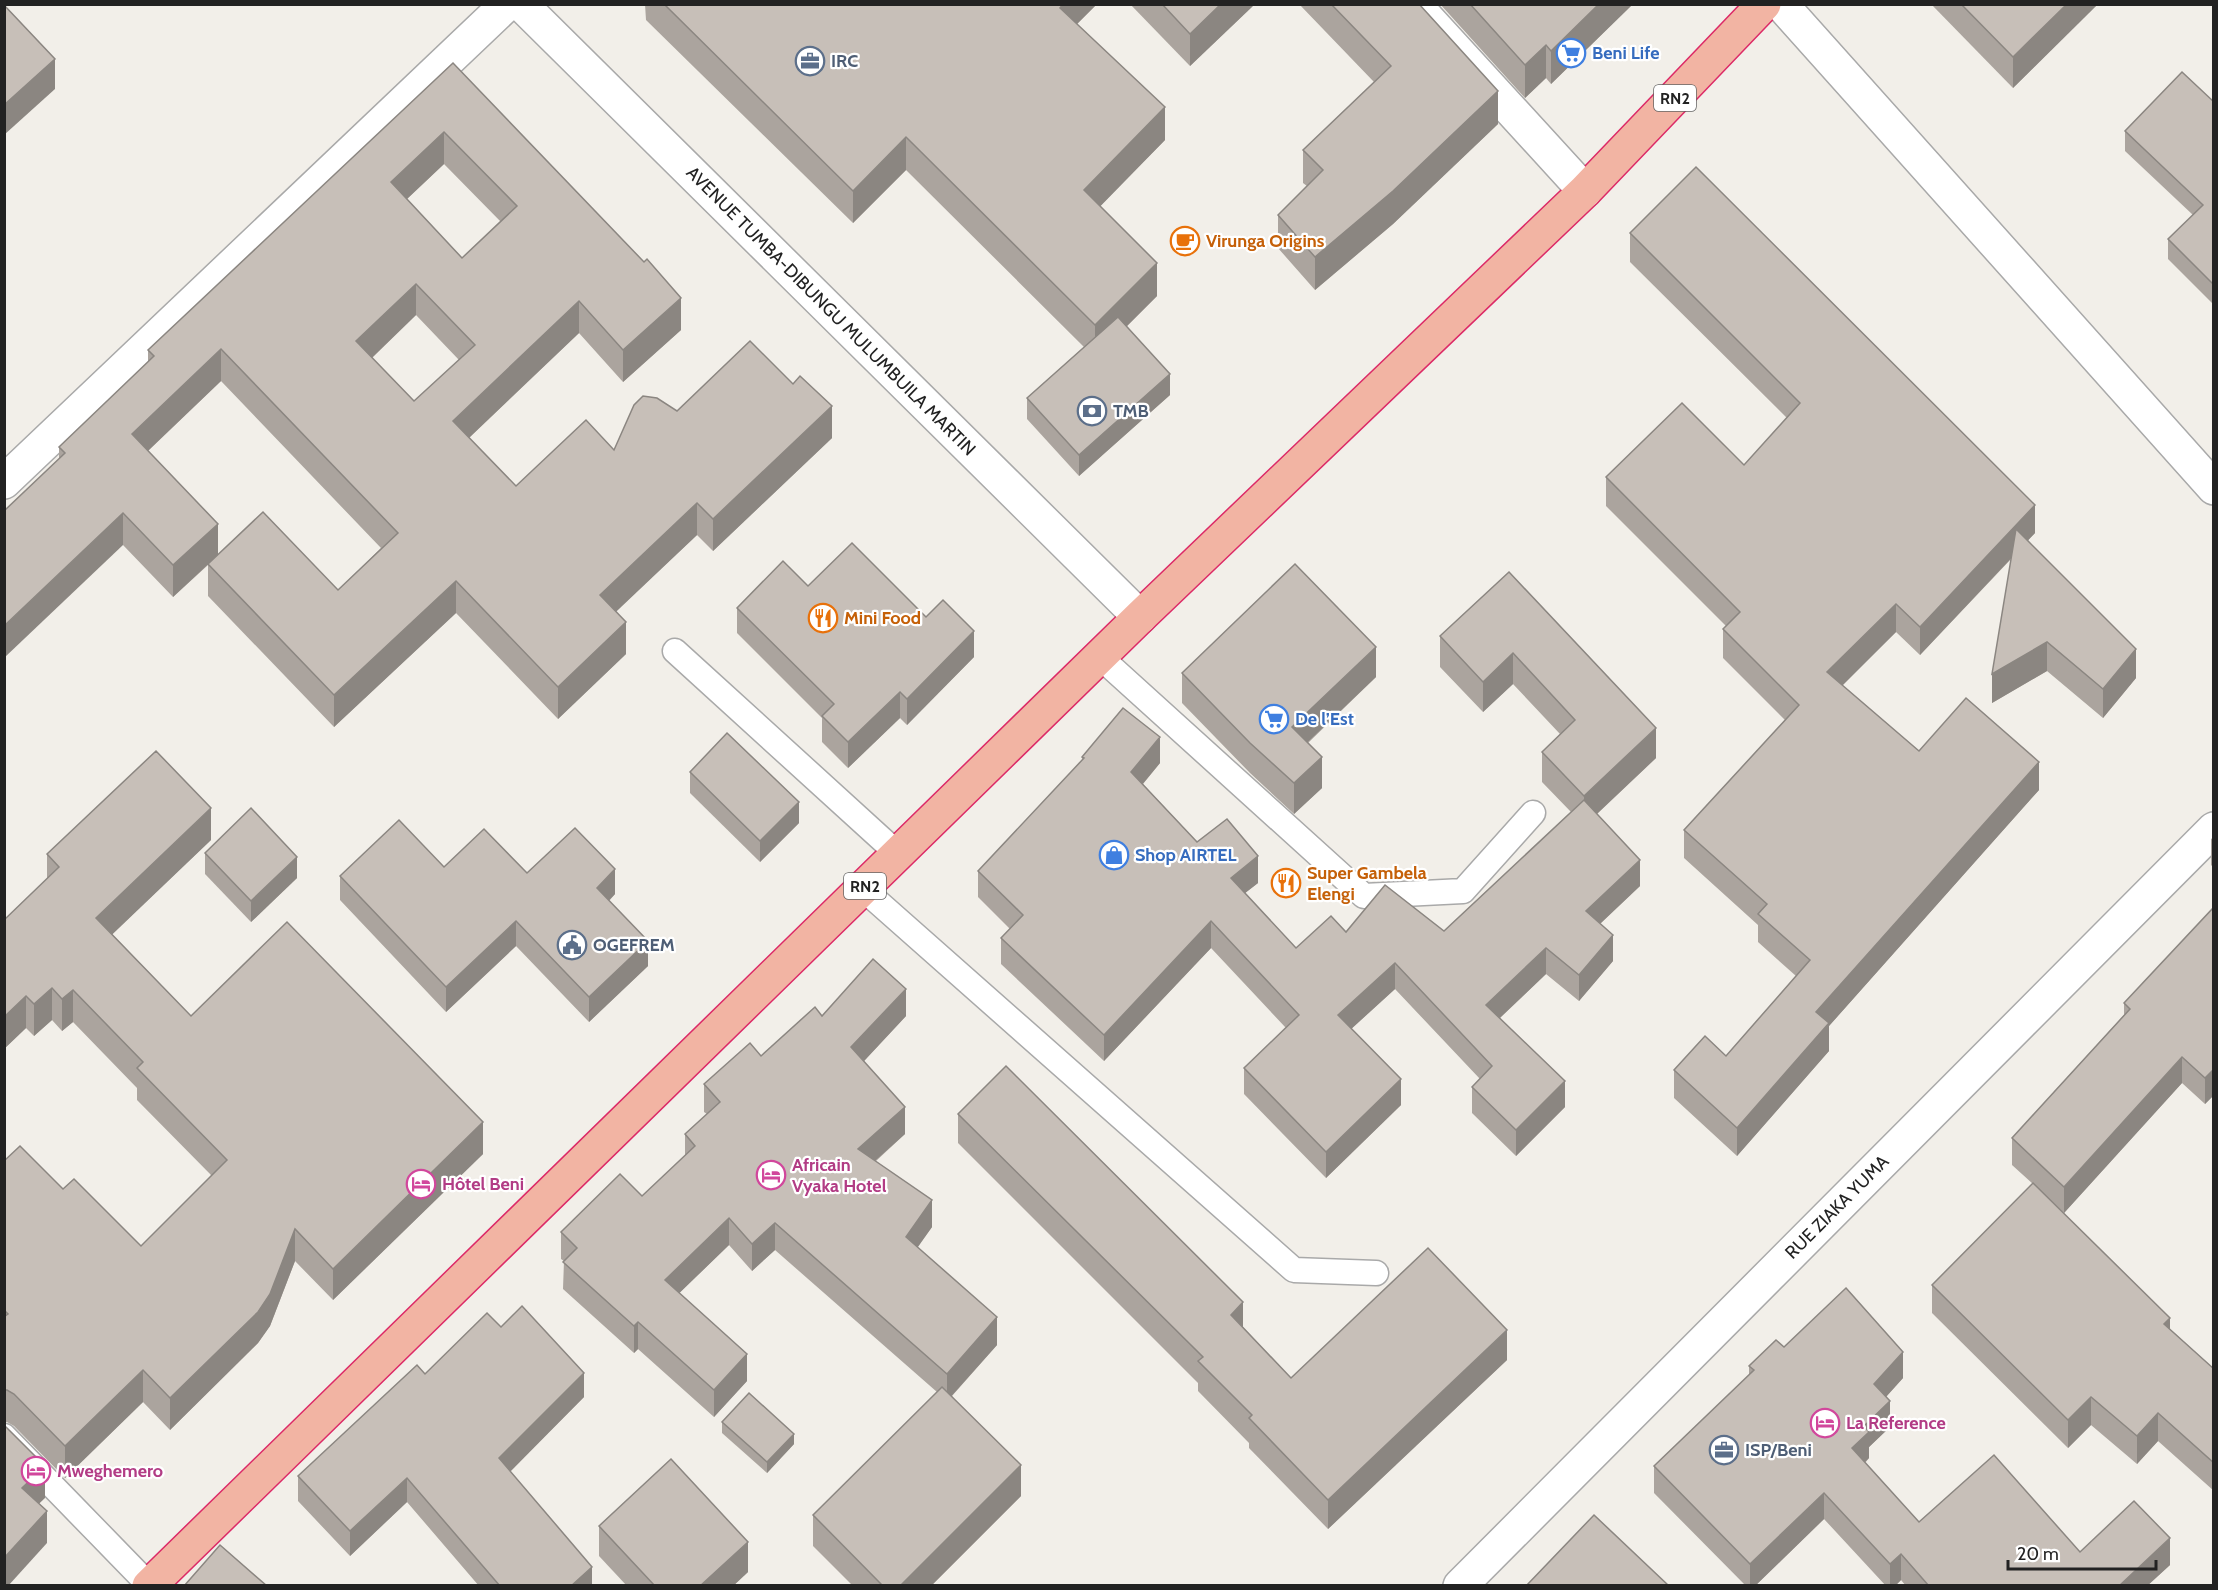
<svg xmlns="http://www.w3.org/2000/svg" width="2218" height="1590" viewBox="0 0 2218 1590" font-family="Cabin,sans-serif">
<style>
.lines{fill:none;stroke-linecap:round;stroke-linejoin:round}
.service-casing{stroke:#a9a9a9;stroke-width:27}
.minor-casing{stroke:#a9a9a9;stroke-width:36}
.tertiary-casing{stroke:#a9a9a9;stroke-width:36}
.trunk-casing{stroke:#dc2a67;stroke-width:36}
.service{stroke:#fff;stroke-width:24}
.minor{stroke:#fff;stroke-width:33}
.tertiary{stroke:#fff;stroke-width:33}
.trunk{stroke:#f2b4a3;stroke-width:33}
.wall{fill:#aba49e;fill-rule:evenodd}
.shaded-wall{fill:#8b8681}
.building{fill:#c7bfb8;stroke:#8b8681;stroke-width:1.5;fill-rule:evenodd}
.labels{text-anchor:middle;stroke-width:4.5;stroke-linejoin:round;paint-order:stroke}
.shield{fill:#fff;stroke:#646464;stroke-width:1.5}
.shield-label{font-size:16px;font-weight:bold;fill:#222}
.shop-label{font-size:18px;font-weight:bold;fill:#366cbe;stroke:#fff;text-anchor:start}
.service-label{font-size:18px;font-weight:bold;fill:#4e5e75;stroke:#fff;text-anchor:start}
.food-label{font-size:18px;font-weight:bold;fill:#c56008;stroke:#fff;text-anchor:start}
.street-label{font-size:18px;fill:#222;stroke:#fff}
.hotel-label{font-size:18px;font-weight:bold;fill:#b23c85;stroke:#fff;text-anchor:start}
</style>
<rect width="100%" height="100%" fill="#f2efe9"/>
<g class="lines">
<!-- service casing -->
<g class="service-casing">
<g id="service">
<path d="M675 651 898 854"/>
<path d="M1100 657 1364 896 1463 891 1533 813"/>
<path d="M862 888 1294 1270 1376 1273"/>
<path d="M4 1436 149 1585"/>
</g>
</g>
<!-- minor casing -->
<g class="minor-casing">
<g id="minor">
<path d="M521 4 1140 617"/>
<path d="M1414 4 1585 191"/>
<path d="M4 482 507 4"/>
<path d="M1460 1586 2214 829"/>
</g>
</g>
<!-- tertiary casing -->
<g class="tertiary-casing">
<path id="tertiary" d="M1781 4 2214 488"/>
</g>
<!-- trunk casing -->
<g class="trunk-casing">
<path id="trunk" d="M149 1586 1140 617 1585 191 1764 4"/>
</g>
<!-- service -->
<use href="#service" class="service"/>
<!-- minor -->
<use href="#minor" class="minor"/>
<!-- tertiary -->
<use href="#tertiary" class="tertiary"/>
<!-- trunk -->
<use href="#trunk" class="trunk"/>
</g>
<!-- wall -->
<g class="wall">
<path d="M645 4H1097L1077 24 1165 140 1100 206 1157 296 1126 327 1170 395 1079 476 1027 419V398L1084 347 906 170 853 223 646 20Z"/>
<path d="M1130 4H1255L1190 66Z"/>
<path d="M1299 4H1419L1498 124 1393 224 1315 290 1278 248V215L1307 186 1303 183V150L1374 82Z"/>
<path d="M1440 4H1633L1551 84 1546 78 1525 98Z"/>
<path d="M1931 4H2098L2013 88Z"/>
<path d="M453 63 681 330 623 382 579 333 469 438 516 486 614 450 677 411 832 438 713 551 697 535 616 611 626 654 558 719 456 613 334 727 208 596V565L173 597 123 545 59 460V447L148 362V350ZM444 164 501 222 462 258 407 199ZM416 315 459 360 414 401 372 358ZM221 381 381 548 338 590 218 555 148 451Z"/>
<path d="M2214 102V305L2168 259V239L2193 215 2125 151V131Z"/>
<path d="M1630 233 2035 533 2028 540 2136 678 2103 718 2047 671 1992 703 2012 558 1920 655 1896 632 1842 685 1919 751 2039 790 1829 1026V1051L1737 1156 1674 1098V1070L1726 1056 1796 976 1758 942V925L1684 858V830L1785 720 1723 658V629L1726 626 1606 506V477L1744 465 1787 418 1630 262Z"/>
<path d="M1509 572 1656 758 1597 814 1640 886 1600 924 1613 961 1579 1001 1546 974 1500 1018 1565 1107 1516 1156 1472 1113V1087L1480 1079 1395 989 1351 1029 1401 1105 1326 1178 1244 1094V1068L1286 1028 1211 948 1104 1061 1001 964V938L1010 929 978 897V871L1082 760V757L1160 763 1143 784 1197 842 1258 883 1245 893 1296 948 1346 932 1444 931 1571 812 1542 782V752L1560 734 1513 684 1483 712 1440 667V636Z"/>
<path d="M808 586 926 617 974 657 907 725 900 718 848 768 822 742V718L737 633V608Z"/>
<path d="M1182 673 1376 677 1308 743 1322 788 1294 814 1250 773 1182 703Z"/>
<path d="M690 772 799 823 760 862 690 793Z"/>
<path d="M2214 837V868L2211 865V839Z"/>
<path d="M211 840 112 934 191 1016 483 1154 333 1300 295 1261 270 1326 258 1343 170 1430 143 1402 65 1478 14 1426 7 1422H4V1161L63 1189 141 1246 212 1176 137 1100V1088L73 1022 62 1031 52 1020 34 1036 26 1028 4 1049V920L47 880V854Z"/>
<path d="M205 853 297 878 251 922 205 874Z"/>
<path d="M527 873 615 894 609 901 648 966 589 1022 516 946 446 1012 340 900V876Z"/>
<path d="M2214 907V1095L2205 1104 2182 1083 2064 1213 2046 1196 2170 1329 2214 1369V1491L2158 1441 2137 1464 2091 1425 2068 1448 1932 1313V1285L2033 1184 2012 1165V1138L2124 1015V1003Z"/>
<path d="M822 1016H906L864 1061 905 1134 876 1161 932 1227 917 1247 997 1345 952 1396 1021 1496 931 1586H853L813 1546V1515L937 1392 775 1250 752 1271 729 1245 679 1293 747 1381 714 1417 638 1349 634 1353 563 1289 564 1261 561 1259V1232L642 1196 685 1156V1134L707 1114 704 1112V1084L761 1056Z"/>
<path d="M958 1114 1243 1327 1291 1378 1507 1360 1328 1529 1249 1448V1443L1198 1391V1383L958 1143Z"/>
<path d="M501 1327 584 1397 510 1471 592 1586H479L407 1502 350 1556 298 1501V1476Z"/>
<path d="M1784 1347 1903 1378 1886 1397 1890 1427 1869 1447V1458L1865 1463 1919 1522 2080 1552 2170 1565 2147 1586H1906L1901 1580 1895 1586H1886L1824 1519 1755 1586H1746L1654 1493V1466L1749 1375V1366Z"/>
<path d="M722 1422 794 1444 767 1473 722 1433Z"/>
<path d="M599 1526 748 1572 733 1586H627L599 1556Z"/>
</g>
<!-- shaded-wall -->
<g class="shaded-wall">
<path d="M1063 4H1097L1060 41V8Z"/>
<path d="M1221 4H1255L1190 66V34Z"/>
<path d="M1599 4H1633L1551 84V51Z"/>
<path d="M2067 4H2098L2013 88V57Z"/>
<path d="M1546 45V78L1525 98V65Z"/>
<path d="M55 59V89L4 135V105Z"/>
<path d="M1498 91V124L1393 224 1315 290V257Z"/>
<path d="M1165 107V140L1084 223V190Z"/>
<path d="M444 132V164L391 214V182Z"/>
<path d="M906 137V170L853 223V191Z"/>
<path d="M1157 263V296L1095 358V325Z"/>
<path d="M416 284V315L356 373V341Z"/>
<path d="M681 298V330L623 382V350Z"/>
<path d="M579 301V333L453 453V421Z"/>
<path d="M221 349V381L132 466V434Z"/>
<path d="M1170 374V395L1079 476V455Z"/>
<path d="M832 406V438L713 551V519Z"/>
<path d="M697 503V535L600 627V595Z"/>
<path d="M2035 505V533L1920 655V627Z"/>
<path d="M123 513V545L4 658V626Z"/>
<path d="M218 524V555L173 597V565Z"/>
<path d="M456 581V613L334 727V695Z"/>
<path d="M1896 604V632L1827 701V672Z"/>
<path d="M626 622V654L558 719V687Z"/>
<path d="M974 631V657L907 725V699Z"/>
<path d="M2047 642V671L1992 703V674Z"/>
<path d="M1376 647V677L1292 757V727Z"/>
<path d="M2136 649V678L2103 718V689Z"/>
<path d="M1513 653V684L1483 712V682Z"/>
<path d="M900 692V718L848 768V742Z"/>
<path d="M1656 728V758L1584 826V796Z"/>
<path d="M1160 737V763L1131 798V772Z"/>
<path d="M1322 757V788L1294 814V783Z"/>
<path d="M2039 762V790L1829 1026V1051L1737 1156V1128L1816 1012Z"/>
<path d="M799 802V823L760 862V841Z"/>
<path d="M211 808V840L96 950V918Z"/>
<path d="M1258 856V883L1231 904V878Z"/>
<path d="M297 857V878L251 922V901Z"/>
<path d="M1640 860V886L1586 937V911Z"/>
<path d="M615 869V894L597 913V888Z"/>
<path d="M516 921V946L446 1012V987Z"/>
<path d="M1211 921V948L1104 1061V1035Z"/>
<path d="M1613 935V961L1579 1001V975Z"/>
<path d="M648 941V966L589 1022V997Z"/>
<path d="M1546 948V974L1486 1031V1005Z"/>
<path d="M1395 963V989L1338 1041V1015Z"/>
<path d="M52 988V1020L34 1036V1004Z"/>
<path d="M906 989V1016L851 1075V1047Z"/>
<path d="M73 990V1022L62 1031V999Z"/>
<path d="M26 996V1028L4 1049V1017Z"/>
<path d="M2182 1057V1083L2064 1213V1187Z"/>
<path d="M2214 1069V1095L2205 1104V1078Z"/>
<path d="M1401 1079V1105L1326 1178V1152Z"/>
<path d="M1565 1081V1107L1516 1156V1130Z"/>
<path d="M905 1107V1134L858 1176V1149Z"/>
<path d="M483 1122V1154L333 1300V1269Z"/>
<path d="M932 1200V1227L906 1264V1237Z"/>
<path d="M729 1218V1245L665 1307V1280Z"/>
<path d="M775 1223V1250L752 1271V1244Z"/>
<path d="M295 1229V1261L270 1326 258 1343 170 1430V1398Z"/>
<path d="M1243 1302V1332L1231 1315Z"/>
<path d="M997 1317V1345L947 1401V1374Z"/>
<path d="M2170 1318V1346L2164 1324Z"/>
<path d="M638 1322V1349L634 1353V1326Z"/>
<path d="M1507 1330V1360L1328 1529V1500Z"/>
<path d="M1903 1352V1378L1874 1410V1384Z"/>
<path d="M747 1354V1381L714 1417V1390Z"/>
<path d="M143 1370V1402L65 1478V1446Z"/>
<path d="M584 1373V1397L499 1483V1458Z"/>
<path d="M2091 1397V1425L2068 1448V1420Z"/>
<path d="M1890 1401V1427L1869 1447V1458L1852 1475V1448L1864 1426Z"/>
<path d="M2158 1413V1441L2137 1464V1436Z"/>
<path d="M794 1434V1444L767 1473V1462Z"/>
<path d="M1021 1465V1496L931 1586H900Z"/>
<path d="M45 1466V1498L22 1520V1488Z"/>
<path d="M407 1478V1502L350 1556V1531Z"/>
<path d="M1824 1493V1519L1755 1586H1750V1564Z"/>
<path d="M47 1511V1543L8 1586H4V1558Z"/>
<path d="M2170 1538V1565L2147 1586H2119Z"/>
<path d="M748 1542V1572L733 1586H700Z"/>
<path d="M1901 1554V1580L1895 1586H1890V1564Z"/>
<path d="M592 1567V1586H571Z"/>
</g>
<!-- building -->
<g class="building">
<path d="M664 4H1063L1060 8 1165 107 1084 190 1157 263 1095 325 906 137 853 191Z"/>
<path d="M1162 4H1221L1190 34Z"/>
<path d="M1331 4H1419L1498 91 1393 191 1315 257 1278 215 1323 170 1303 150 1391 66Z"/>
<path d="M1470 4H1599L1551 51 1546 45 1525 65Z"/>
<path d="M1961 4H2067L2013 57Z"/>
<path d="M4 5 55 59 4 105Z"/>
<path d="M453 63 644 262 647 259 681 298 623 350 579 301 453 421 516 486 586 420 614 450 634 405 643 396 657 398 677 411 750 341 793 384 800 376 832 406 713 519 697 503 600 595 626 622 558 687 456 581 334 695 208 564 263 512 338 590 398 533 221 349 132 434 218 524 173 565 123 513 4 626V511L65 453 59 447 154 356 148 350ZM444 132 517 206 462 258 391 182ZM416 284 475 345 414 401 356 341Z"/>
<path d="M2182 72 2214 102V285L2168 239 2203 205 2125 131Z"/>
<path d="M1696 167 2035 505 1920 627 1896 604 1827 672 1919 751 1966 698 2039 762 1816 1012 1829 1023 1737 1128 1674 1070 1705 1036 1726 1056 1810 960 1758 914 1767 904 1684 830 1799 705 1723 629 1740 612 1606 477 1682 403 1744 465 1800 403 1630 233Z"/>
<path d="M1118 317 1170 374 1079 455 1027 398Z"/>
<path d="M2016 529 2136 649 2103 689 2047 642 1992 674Z"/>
<path d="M852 543 926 617 943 600 974 631 907 699 900 692 848 742 822 716 834 704 737 608 783 561 808 586Z"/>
<path d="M1295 564 1376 647 1292 727 1322 757 1294 783 1250 743 1182 673Z"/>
<path d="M1509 572 1656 728 1584 796 1542 752 1575 720 1513 653 1483 682 1440 636Z"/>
<path d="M1123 708 1160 737 1131 772 1197 842 1227 819 1258 856 1231 878 1296 948 1331 916 1346 932 1385 885 1444 931 1584 800 1640 860 1586 911 1613 935 1579 975 1546 948 1486 1005 1565 1081 1516 1130 1472 1087 1492 1066 1395 963 1338 1015 1401 1079 1326 1152 1244 1068 1299 1015 1211 921 1104 1035 1001 938 1023 915 978 871 1084 758 1082 757Z"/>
<path d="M727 733 799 802 760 841 690 772Z"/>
<path d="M156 751 211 808 96 918 191 1016 287 922 483 1122 333 1269 295 1229 270 1294 258 1312 170 1398 143 1370 65 1446 14 1394 7 1390H4V1317L8 1314 4 1310V1161L20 1146 63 1189 74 1179 141 1246 227 1160 137 1068 143 1062 73 990 62 999 52 988 34 1004 26 996 4 1017V920L59 867 47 854Z"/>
<path d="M251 808 297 857 251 901 205 853Z"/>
<path d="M399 820 444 867 484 829 527 873 575 828 615 869 597 888 648 941 589 997 516 921 446 987 340 876Z"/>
<path d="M2214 907V1069L2205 1078 2182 1057 2064 1187 2012 1138 2130 1009 2124 1003Z"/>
<path d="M873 959 906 989 851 1047 905 1107 858 1149 932 1200 906 1237 997 1317 947 1374 775 1223 752 1244 729 1218 665 1280 747 1354 714 1390 638 1322 634 1326 563 1262 577 1248 561 1232 620 1174 642 1196 695 1146 685 1134 720 1102 704 1084 750 1043 761 1056 815 1007 822 1016Z"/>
<path d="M1006 1066 1243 1302 1231 1315 1291 1378 1428 1248 1507 1330 1328 1500 1249 1418 1252 1415 1198 1361 1203 1357 958 1114Z"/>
<path d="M2033 1183 2170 1318 2164 1324 2214 1369V1463L2158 1413 2137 1436 2091 1397 2068 1420 1932 1285Z"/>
<path d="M1846 1288 1903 1352 1874 1384 1890 1401 1864 1426 1869 1432 1852 1448 1919 1522 1994 1455 2080 1552 2134 1501 2170 1538 2119 1586H1929L1901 1554 1890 1564 1824 1493 1750 1564 1654 1466 1754 1370 1749 1366 1776 1340 1784 1347Z"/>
<path d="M522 1306 584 1373 499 1458 592 1567 571 1586H500L407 1478 350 1531 298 1476 417 1365 425 1374 487 1313 501 1327Z"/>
<path d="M942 1387 1021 1465 900 1586H883L813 1515Z"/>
<path d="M749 1393 794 1434 767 1462 722 1422Z"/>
<path d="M4 1425 45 1466 22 1488 47 1511 4 1558Z"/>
<path d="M671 1459 748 1542 700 1586H655L599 1526Z"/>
<path d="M1594 1515 1669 1586H1526Z"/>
<path d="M220 1545 267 1586H184Z"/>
</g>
<!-- icons -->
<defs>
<g id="supermarket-ring" transform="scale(1.5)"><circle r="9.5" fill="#fff" stroke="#3f7fe0" stroke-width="1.5"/><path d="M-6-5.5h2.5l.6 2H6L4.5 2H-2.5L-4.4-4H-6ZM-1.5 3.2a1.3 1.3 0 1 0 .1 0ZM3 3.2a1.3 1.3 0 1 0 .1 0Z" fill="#3f7fe0"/></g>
<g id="office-ring" transform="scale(1.5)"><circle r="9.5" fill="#fff" stroke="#5c6f8a" stroke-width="1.5"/><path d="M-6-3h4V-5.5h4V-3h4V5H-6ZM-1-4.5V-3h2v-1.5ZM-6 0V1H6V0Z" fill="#5c6f8a"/></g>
<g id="cafe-ring" transform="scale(1.5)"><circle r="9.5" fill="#fff" stroke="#e8710a" stroke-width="1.5"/><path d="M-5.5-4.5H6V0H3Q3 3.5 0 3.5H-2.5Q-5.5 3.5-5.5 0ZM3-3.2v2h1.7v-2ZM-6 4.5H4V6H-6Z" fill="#e8710a"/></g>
<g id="bank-ring" transform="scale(1.5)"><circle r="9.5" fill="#fff" stroke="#5c6f8a" stroke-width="1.5"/><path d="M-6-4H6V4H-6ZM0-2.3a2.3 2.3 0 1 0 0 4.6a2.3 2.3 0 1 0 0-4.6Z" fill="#5c6f8a"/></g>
<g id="restaurant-ring" transform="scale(1.5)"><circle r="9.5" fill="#fff" stroke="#e8710a" stroke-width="1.5"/><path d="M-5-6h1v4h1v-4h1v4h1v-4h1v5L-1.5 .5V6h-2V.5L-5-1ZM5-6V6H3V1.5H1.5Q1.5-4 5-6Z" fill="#e8710a"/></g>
<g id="shop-ring" transform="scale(1.5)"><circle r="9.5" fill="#fff" stroke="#3f7fe0" stroke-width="1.5"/><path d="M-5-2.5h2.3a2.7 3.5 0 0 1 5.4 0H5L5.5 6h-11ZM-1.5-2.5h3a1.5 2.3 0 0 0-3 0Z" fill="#3f7fe0"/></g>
<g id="civic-ring" transform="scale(1.5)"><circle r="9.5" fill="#fff" stroke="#5c6f8a" stroke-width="1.5"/><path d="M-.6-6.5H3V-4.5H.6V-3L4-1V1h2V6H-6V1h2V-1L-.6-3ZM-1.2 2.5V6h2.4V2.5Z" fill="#5c6f8a"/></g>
<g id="hotel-ring" transform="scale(1.5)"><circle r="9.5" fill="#fff" stroke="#d1479c" stroke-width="1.5"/><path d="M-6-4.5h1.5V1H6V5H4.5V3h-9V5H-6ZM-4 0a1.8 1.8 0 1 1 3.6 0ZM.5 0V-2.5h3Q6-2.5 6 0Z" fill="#d1479c"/></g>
</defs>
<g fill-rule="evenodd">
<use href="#supermarket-ring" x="1571" y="53"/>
<use href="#office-ring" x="810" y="61"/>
<use href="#cafe-ring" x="1185" y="241"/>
<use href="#bank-ring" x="1092" y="411"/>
<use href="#restaurant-ring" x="823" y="618"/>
<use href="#supermarket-ring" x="1274" y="719"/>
<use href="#shop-ring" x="1114" y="855"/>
<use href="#restaurant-ring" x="1286" y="883"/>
<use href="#civic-ring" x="572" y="945"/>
<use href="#hotel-ring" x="771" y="1175"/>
<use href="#hotel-ring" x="421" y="1184"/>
<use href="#hotel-ring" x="1825" y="1423"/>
<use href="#office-ring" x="1724" y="1450"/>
<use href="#hotel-ring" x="36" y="1471"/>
</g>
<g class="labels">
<!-- shield labels -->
<g class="shield">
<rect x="1654" y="85" width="42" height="26" rx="4.5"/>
<rect x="844" y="873" width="42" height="26" rx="4.5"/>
</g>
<g class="shield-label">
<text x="1675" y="104">RN2</text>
<text x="865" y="892">RN2</text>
</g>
<!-- shop labels -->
<g class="shop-label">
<text x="1592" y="59">Beni Life</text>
<text x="1295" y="725">De l’Est</text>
<text x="1135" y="861">Shop AIRTEL</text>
</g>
<!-- service labels -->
<g class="service-label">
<text x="831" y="67">IRC</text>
<text x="1113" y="417">TMB</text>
<text x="593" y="951">OGEFREM</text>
<text x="1745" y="1456">ISP/Beni</text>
</g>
<!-- food labels -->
<g class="food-label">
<text x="1206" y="247">Virunga Origins</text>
<text x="844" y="624">Mini Food</text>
<text x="1307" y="879">Super Gambela<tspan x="1307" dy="21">Elengi</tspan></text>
</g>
<!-- street labels -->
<g class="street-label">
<text transform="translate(831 311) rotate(45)" y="6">AVENUE TUMBA-DIBUNGU MULUMBUILA MARTIN</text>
<text transform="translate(1837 1207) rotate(-45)" y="6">RUE ZIAKA YUMA</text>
</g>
<!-- hotel labels -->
<g class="hotel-label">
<text x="792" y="1171">Africain<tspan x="792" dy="21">Vyaka Hotel</tspan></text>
<text x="442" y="1190">Hôtel Beni</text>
<text x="1846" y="1429">La Reference</text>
<text x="57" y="1477">Mweghemero</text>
</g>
</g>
<!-- border -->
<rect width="2218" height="1590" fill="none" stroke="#222222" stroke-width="12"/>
<!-- scale -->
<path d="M2008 1560v9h148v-9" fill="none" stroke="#222222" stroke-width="3"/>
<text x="2017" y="1560" font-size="18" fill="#222222" stroke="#ffffff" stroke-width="4.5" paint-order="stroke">20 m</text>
</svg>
